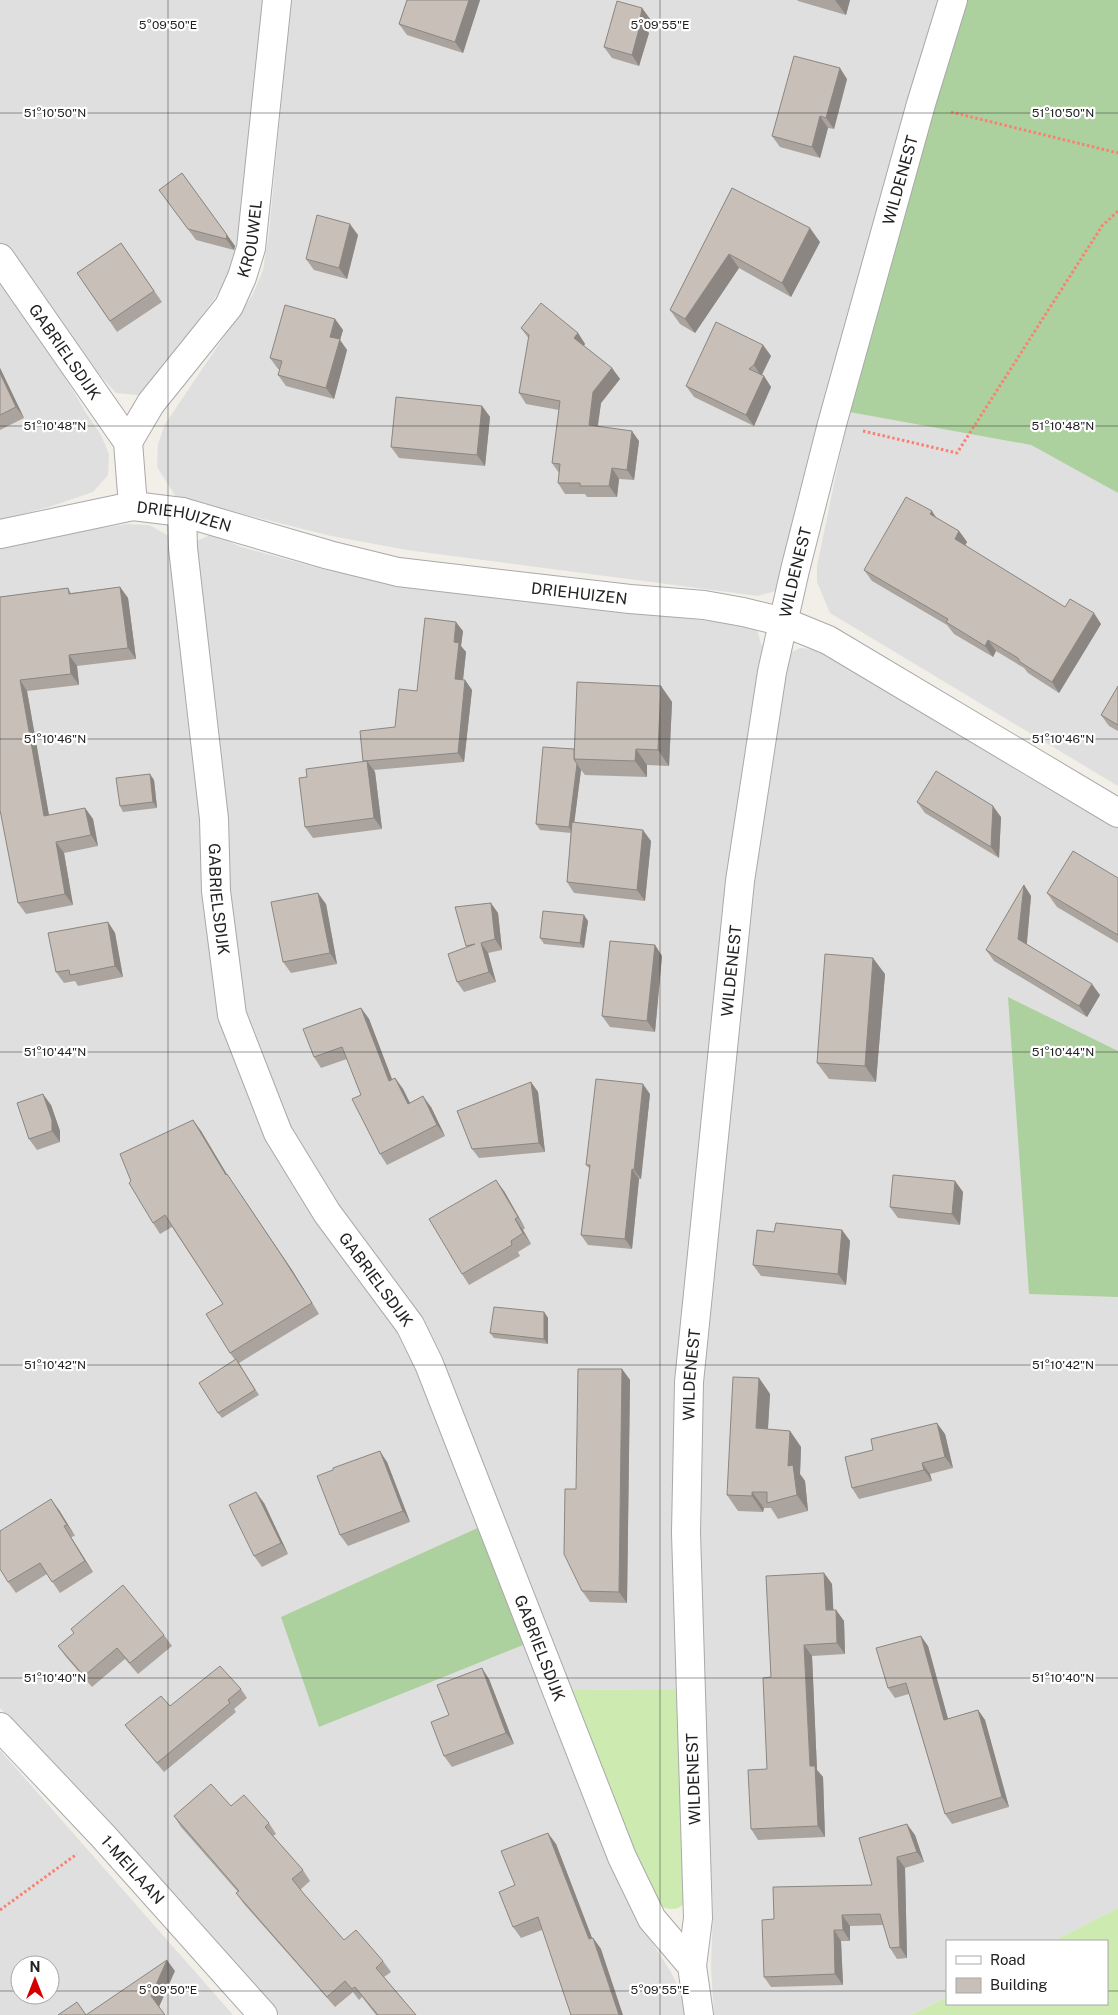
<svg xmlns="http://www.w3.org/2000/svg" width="1118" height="2015" viewBox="0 0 1118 2015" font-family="'Public Sans',sans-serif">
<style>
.residential{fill:#e0dfdf;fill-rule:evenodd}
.grass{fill:#cdebb0}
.forest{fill:#add19e}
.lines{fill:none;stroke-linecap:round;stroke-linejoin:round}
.minor-casing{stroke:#a9a9a9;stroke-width:30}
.path{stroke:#fa8072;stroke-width:3;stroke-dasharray:2.5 2.5;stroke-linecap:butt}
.minor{stroke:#fff;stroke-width:28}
.wall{fill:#aba49e}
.shaded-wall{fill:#8b8681}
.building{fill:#c7bfb8;stroke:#8b8681}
.ticks{fill:none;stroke:#222;stroke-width:1;stroke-opacity:0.45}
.labels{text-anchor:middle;stroke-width:4.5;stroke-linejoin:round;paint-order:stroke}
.street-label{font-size:16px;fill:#222;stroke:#fff}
.ticks-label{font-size:12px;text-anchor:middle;fill:#222;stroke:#fff;stroke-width:4.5;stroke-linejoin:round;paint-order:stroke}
</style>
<rect width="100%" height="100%" fill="#f2efe9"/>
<!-- residential -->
<g class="residential">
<path d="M0 0H264L238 248 234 263 224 285 146 393 137 395 116 393 99 374 36 293 0 243Z"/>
<path d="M291 0H940L779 590 758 596 407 550 331 536 176 497 157 467 158 444 165 424 253 294 263 270 269 232Z"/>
<path d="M0 271 19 298 86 413 101 435 109 454 108 475 93 492 52 506 0 520Z"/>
<path d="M849 412 1031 445 1118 493V786L830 613 817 582V566Z"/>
<path d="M128 524 149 525 171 537 225 1017 370 1287 426 1380 637 1919 671 1972 684 1999 687 2015H279L124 1838 0 1708V549L54 535Z"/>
<path d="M212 534 241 547 326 570 410 584 756 627 763 650 735 852 679 1689 566 1690 450 1395 289 1134 244 1013 229 912 195 552 197 541Z"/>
<path d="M800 648 822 650 1118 828V1908L1054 1941H947V1997L911 2015H714L711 1969 713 1906 698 1639 694 1427 741 986 765 799 787 654Z"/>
<path d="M0 1750 233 2015H0ZM20 1965H50V1995H20Z"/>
</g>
<!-- grass -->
<g class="grass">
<path d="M679 1689 687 1902C674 1913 666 1910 653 1901L566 1690Z"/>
<path d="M1118 1908V2015H911L947 1997V2004H1107V1941H1054Z"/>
</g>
<!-- forest -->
<g class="forest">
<path d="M966 0H1118V493L1031 445 849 412 939 82Z"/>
<path d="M1008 997 1118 1051V1297L1029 1294Z"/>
<path d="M482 1526 528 1643 319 1727 281 1617Z"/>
</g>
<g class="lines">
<!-- minor casing -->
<g class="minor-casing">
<g id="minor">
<path id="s1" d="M0 258 128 442 133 506"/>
<path id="s2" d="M128 442 151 403 229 306 242 277 251 248 277 0"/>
<path id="s3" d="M182 512 183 548 214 819 216 891 232 1015 278 1133 327 1213 410 1325 429 1364 622 1857 652 1919 692 1966 699 2015"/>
<path id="s4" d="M0 534 133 506 182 512 329 555 398 572 630 599 704 605 743 612 784 622 828 640 1118 813"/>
<path id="s5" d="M0 1727 103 1836 263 2015"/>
<path id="s6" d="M692 1966 698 1918 686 1533 689 1382 740 881 772 672 795 570 832 424 921 104 953 0"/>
</g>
</g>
<!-- path -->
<g class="path">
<path d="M951 112 1118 153"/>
<path d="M863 431 957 453 1102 226 1118 211"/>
<path d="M0 1910 77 1854"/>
</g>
<!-- minor -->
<use href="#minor" class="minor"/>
</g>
<!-- wall -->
<g class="wall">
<path d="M407 0H480L463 53 407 35 399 24Z"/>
<path d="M797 0H850L846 15 798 1Z"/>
<path d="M642 8 650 19 647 31 649 33 639 66 612 58 604 47Z"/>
<path d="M847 79 834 129 828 128 820 158 780 147 772 136Z"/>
<path d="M182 173 235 246 234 250 196 240 167 201Z"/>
<path d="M732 188 820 242 791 297 739 268 695 333 680 324 670 310Z"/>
<path d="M358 235 347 279 314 270 306 259Z"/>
<path d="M121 243 162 302 117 332 77 273Z"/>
<path d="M335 319 343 330 340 340 347 350 334 399 286 386 278 375 280 369H278L270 358Z"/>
<path d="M521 328 578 333 585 344 584 346 612 368 620 379 601 403 598 426 639 441 634 480 619 479 617 497H587L585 494H565L558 483 559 473 552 463 559 410 526 404 519 393 529 339Z"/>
<path d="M763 345 771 356 762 375 764 376 771 387 754 426 694 397 686 386Z"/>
<path d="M0 368 24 418 0 430Z"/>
<path d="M482 406 490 417 485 466 399 458 391 447Z"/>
<path d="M936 518 959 531 967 542 965 546 1065 607 1101 624 1059 693 1028 673 1024 668 996 651 993 657 954 634 947 625 872 581 864 570Z"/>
<path d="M120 587 128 598 136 659 77 666 79 685 27 691 49 815 85 808 93 819 98 846 64 853 73 905 26 914 18 903 0 597 68 588 71 593Z"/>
<path d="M463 631 461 646 466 652 463 680H465L472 690 464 762 374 770 375 772 382 829 313 838 305 827 307 777 364 762 395 727 417 691Z"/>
<path d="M661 686 672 702 669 766 647 765V777L585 775 581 770 574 822 651 841 645 901 574 893 567 882 571 833 540 830 536 824 574 749Z"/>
<path d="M1118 686V731L1109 726 1101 715Z"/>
<path d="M154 780 157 808 123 812 120 806Z"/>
<path d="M917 802 1001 817 999 858 925 813Z"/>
<path d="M1118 878V943L1057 907 1047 893Z"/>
<path d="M1024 885 1031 896 1027 944 1100 995 1087 1017 994 961 986 950Z"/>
<path d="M326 904 337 964 291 973 283 962Z"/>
<path d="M498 913 502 950 488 953 496 982 464 992 457 982 467 947 466 946Z"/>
<path d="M588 921 584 948 544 944 540 938Z"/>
<path d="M108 922 115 933 123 977 78 986 75 981 64 983 56 972Z"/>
<path d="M655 945 662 956 655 1032 610 1027 602 1016Z"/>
<path d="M885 974 876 1082 829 1079 817 1063Z"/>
<path d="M361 1008 369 1019 392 1080 395 1078 403 1089 410 1103 431 1107 445 1136 387 1165 380 1154 361 1095 347 1059 321 1068 314 1057Z"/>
<path d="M531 1082 538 1092 545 1152 479 1158 472 1149Z"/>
<path d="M650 1094 641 1179H639L632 1249 588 1245 581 1235 590 1169 586 1165Z"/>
<path d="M51 1105 60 1131V1142L37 1150 29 1139Z"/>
<path d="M193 1120 201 1131 227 1175 292 1270 319 1314 239 1363 259 1395 222 1418 218 1413 235 1360 230 1353 223 1304 172 1227 160 1234 153 1223 131 1181Z"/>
<path d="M955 1181 963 1192 960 1225 898 1218 890 1207Z"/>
<path d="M504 1191 525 1228 523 1230 531 1244 518 1252 520 1256 469 1285 462 1274Z"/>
<path d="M842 1230 850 1241 846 1285 761 1276 753 1265Z"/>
<path d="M544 1312 548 1318V1344L494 1338 490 1333Z"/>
<path d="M622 1369 630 1380 627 1603 590 1602 582 1591 576 1489Z"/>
<path d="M759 1378 770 1394 768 1429 790 1431 801 1447 800 1474 805 1481 808 1511 778 1519 771 1508H764L763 1512 738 1511 727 1495Z"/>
<path d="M945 1434 953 1468 930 1474 932 1481 859 1499 852 1488Z"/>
<path d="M387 1462 410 1522 348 1546 340 1535Z"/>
<path d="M264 1503 288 1554 262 1567 254 1556Z"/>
<path d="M59 1510 75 1536 71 1537 93 1572 60 1593 47 1574 16 1593 8 1582Z"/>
<path d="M824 1573 832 1584 833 1610H836L844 1621 845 1654 812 1656 817 1770 823 1777 825 1837 758 1840 751 1829 767 1769 771 1677Z"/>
<path d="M164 1635 172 1646 138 1674 125 1659 92 1687 66 1657 58 1646Z"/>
<path d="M928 1646 948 1719 978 1710 985 1720 1009 1807 952 1824 945 1814 909 1694 895 1698 888 1688Z"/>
<path d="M489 1679 514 1744 452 1767 444 1756 449 1715Z"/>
<path d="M241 1689 247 1698 234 1709 236 1712 164 1772 132 1734 125 1725 170 1706Z"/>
<path d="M231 1806 269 1823 276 1834 273 1836 303 1870 310 1881 300 1890 304 1894 344 1940 383 1961 391 1972 384 1977 416 2015H376L362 1997 359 2000 353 1992 335 2007 244 1904 236 1893 238 1892 181 1827 174 1816Z"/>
<path d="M915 1835 924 1862 905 1868 907 1958 897 1959 890 1948 883 1925 850 1926V1941H841L843 1985 771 1987 764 1977 774 1919 872 1885Z"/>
<path d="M556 1844 592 1938H593L601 1949 542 1930 521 1938 513 1927 515 1885Z"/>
</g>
<!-- shaded-wall -->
<g class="shaded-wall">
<path d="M469 0H480L463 53 455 42Z"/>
<path d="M835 0H850L846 15Z"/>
<path d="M642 8 650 19 647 31 649 33 639 66 632 55Z"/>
<path d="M840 68 847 79 834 129 826 118Z"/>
<path d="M820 116 828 128 820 158 812 147Z"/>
<path d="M350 224 358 235 347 279 339 268Z"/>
<path d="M810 228 820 242 791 297 782 283Z"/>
<path d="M227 235 235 246 234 250 226 239Z"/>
<path d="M729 254 739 268 695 333 685 319Z"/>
<path d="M335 319 343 330 340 340 347 350 334 399 326 388 330 337Z"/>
<path d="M578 333 585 344 581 349 574 338Z"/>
<path d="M763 345 771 356 761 376 754 365Z"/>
<path d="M0 368 24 418 16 407 0 373Z"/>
<path d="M612 368 620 379 601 403 596 436 589 425 593 392Z"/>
<path d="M764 376 771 387 754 426 746 415Z"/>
<path d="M482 406 490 417 485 466 477 455Z"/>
<path d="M632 431 639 441 634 480 627 470Z"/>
<path d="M612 468 619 479 617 497 609 486Z"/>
<path d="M932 511 939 522 930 514Z"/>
<path d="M959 531 967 542 962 550 955 539Z"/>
<path d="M120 587 128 598 136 659 128 648Z"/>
<path d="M1094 613 1101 624 1059 693 1052 682Z"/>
<path d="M456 622 463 631 461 646 466 652 462 689 455 679 454 642Z"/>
<path d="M988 640 996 651 993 657 985 646Z"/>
<path d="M69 655 77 666 79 685 71 674Z"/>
<path d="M20 680 27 691 51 827 44 816Z"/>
<path d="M465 680 472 690 464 762 458 753Z"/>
<path d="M661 686 672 702 669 766 658 750Z"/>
<path d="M636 749 647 765V777L635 761Z"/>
<path d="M367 761 375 772 382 829 374 818Z"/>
<path d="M577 764 581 770 573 833 569 827Z"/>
<path d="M150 774 154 780 157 808 153 802Z"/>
<path d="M993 806 1001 817 999 858 991 847Z"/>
<path d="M85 808 93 819 98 846 91 835Z"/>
<path d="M643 830 651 841 645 901 637 890Z"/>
<path d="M56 842 64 853 73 905 65 894Z"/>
<path d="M1024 885 1031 896 1026 950 1018 939Z"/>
<path d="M318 893 326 904 337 964 330 953Z"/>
<path d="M491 903 498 913 502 950 495 939Z"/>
<path d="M584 915 588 921 584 948 580 943Z"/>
<path d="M108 922 115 933 123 977 115 966Z"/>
<path d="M481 943 488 953 496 982 489 972Z"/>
<path d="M655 945 662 956 655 1032 647 1021Z"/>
<path d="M873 958 885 974 876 1082 865 1066Z"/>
<path d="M1092 984 1100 995 1087 1017 1079 1006Z"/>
<path d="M361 1008 369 1019 397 1092 389 1081Z"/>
<path d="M395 1078 403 1089 416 1115 408 1104Z"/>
<path d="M531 1082 538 1092 545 1152 539 1143Z"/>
<path d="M643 1084 650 1094 641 1179 634 1170Z"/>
<path d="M43 1094 51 1105 60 1131V1142L52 1131Z"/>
<path d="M423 1096 431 1107 445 1136 437 1125Z"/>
<path d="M193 1120 201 1131 234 1186 226 1175Z"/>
<path d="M632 1169 639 1179 632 1249 625 1239Z"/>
<path d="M227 1174 292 1270 319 1314 312 1303Z"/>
<path d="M496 1180 504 1191 525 1228 518 1217Z"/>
<path d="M955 1181 963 1192 960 1225 952 1214Z"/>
<path d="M515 1219 523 1230 531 1244 523 1233Z"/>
<path d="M842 1230 850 1241 846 1285 838 1274Z"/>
<path d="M544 1312 548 1318V1344L544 1339Z"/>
<path d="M622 1369 630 1380 627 1603 619 1592Z"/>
<path d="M759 1378 770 1394 767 1444 756 1428Z"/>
<path d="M937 1423 945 1434 953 1468 945 1457Z"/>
<path d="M790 1431 801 1447 800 1474 805 1481 808 1511 797 1495 788 1466Z"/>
<path d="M380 1451 387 1462 410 1522 403 1511Z"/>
<path d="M922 1463 930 1474 932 1481 924 1470Z"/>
<path d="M256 1492 264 1503 288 1554 281 1543Z"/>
<path d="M752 1492 764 1508 763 1512 752 1496Z"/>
<path d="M51 1499 59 1510 75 1536 67 1525Z"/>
<path d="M64 1526 71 1537 93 1572 85 1561Z"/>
<path d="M824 1573 832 1584 834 1621 826 1610Z"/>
<path d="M836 1610 844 1621 845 1654 837 1643Z"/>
<path d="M921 1636 928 1646 951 1730 944 1720Z"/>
<path d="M804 1645 812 1656 817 1770 823 1777 825 1837 818 1826 810 1766Z"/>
<path d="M482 1668 489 1679 514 1744 506 1733Z"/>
<path d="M978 1710 985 1720 1009 1807 1002 1797Z"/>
<path d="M907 1824 915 1835 924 1862 917 1852Z"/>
<path d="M548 1833 556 1844 597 1951 589 1939Z"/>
<path d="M897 1857 905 1868 907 1958 900 1947Z"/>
<path d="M842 1915 850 1926V1941L843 1930Z"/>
<path d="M834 1930 841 1941 843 1985 835 1974Z"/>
<path d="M593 1938 601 1949 623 2015H619Z"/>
<path d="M167 1960 175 1971 159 2007 151 1996Z"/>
</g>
<!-- building -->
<g class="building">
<path d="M407 0H469L455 42 399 24Z"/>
<path d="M617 1 642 8 640 20 641 22 632 55 604 47Z"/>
<path d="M794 56 840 68 826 118 820 116 812 147 772 136Z"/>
<path d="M182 173 227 235 226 239 188 229 159 190Z"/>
<path d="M732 188 810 228 782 283 729 254 685 319 670 310Z"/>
<path d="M317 215 350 224 339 268 306 259Z"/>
<path d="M121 243 154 291 110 321 77 273Z"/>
<path d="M541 303 578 333 574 338 612 368 593 392 589 425 632 431 627 470 612 468 609 486H580V483H558L560 464 552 463 560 401 519 393 529 335 521 328Z"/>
<path d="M285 305 335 319 330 337 340 339 326 388 278 375 282 361 270 358Z"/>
<path d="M716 322 763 345 754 365 749 369 764 376 746 415 686 386Z"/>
<path d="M0 373 16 407 0 415Z"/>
<path d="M396 397 482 406 477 455 391 447Z"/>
<path d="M906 497 932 511 930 514 959 531 955 539 1065 607 1070 599 1094 613 1052 682 1020 662 1018 658 988 640 985 646 946 622 948 619 864 570Z"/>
<path d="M120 587 128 648 69 655 71 674 20 680 44 816 85 808 91 835 56 842 65 894 18 903 0 810V597L68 588 69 594Z"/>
<path d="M425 618 456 622 454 642 459 643 455 679 465 680 458 753 363 761 360 731 395 727 399 689 417 691Z"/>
<path d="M577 682 661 686 658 750 636 749 635 761 574 759Z"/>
<path d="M1118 686V725L1101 715Z"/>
<path d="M543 747 574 749V759L577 764 569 827 536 824Z"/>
<path d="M367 761 374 818 305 827 299 778 307 777 306 769Z"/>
<path d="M936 771 993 806 991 847 917 802Z"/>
<path d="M150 774 153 802 120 806 116 778Z"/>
<path d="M572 822 643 830 637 890 567 882Z"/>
<path d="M1073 851 1118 878V935L1047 893Z"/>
<path d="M1024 885 1018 939 1092 984 1079 1006 986 950Z"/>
<path d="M318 893 330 953 283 962 271 902Z"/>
<path d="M491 903 495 939 481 943 489 972 457 982 448 954 475 944 466 946 455 907Z"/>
<path d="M543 911 584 915 580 943 540 938Z"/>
<path d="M108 922 115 966 70 975 69 970 56 972 48 933Z"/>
<path d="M610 941 655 945 647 1021 602 1016Z"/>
<path d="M825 954 873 958 865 1066 817 1063Z"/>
<path d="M361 1008 389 1081 395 1078 408 1104 423 1096 437 1125 380 1154 352 1099 361 1095 342 1047 314 1057 303 1029Z"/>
<path d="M596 1079 643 1084 634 1170 632 1169 625 1239 581 1235 590 1165H586Z"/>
<path d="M531 1082 539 1143 472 1149 457 1111Z"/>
<path d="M43 1094 52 1120V1131L29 1139 17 1103Z"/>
<path d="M193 1120 226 1175 227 1174 284 1259 312 1303 230 1353 206 1314 223 1304 165 1215 153 1223 129 1183 131 1181 120 1154Z"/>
<path d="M893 1175 955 1181 952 1214 890 1207Z"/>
<path d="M496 1180 518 1217 515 1219 523 1233 511 1241 512 1245 462 1274 429 1219Z"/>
<path d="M776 1223 842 1230 838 1274 753 1265 757 1230 774 1232Z"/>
<path d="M494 1307 544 1312V1339L490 1333Z"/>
<path d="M236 1359 255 1390 218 1413 199 1383Z"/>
<path d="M578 1369H622L619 1592 582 1591 564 1554 565 1489H576Z"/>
<path d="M733 1377 759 1378 756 1428 790 1431 788 1466 793 1465 797 1495 767 1503V1492H752V1496L727 1495Z"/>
<path d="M937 1423 945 1457 922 1463 924 1470 852 1488 845 1457 873 1450 871 1439Z"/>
<path d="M380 1451 403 1511 340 1535 317 1476 333 1470V1468Z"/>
<path d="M256 1492 281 1543 254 1556 229 1505Z"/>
<path d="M51 1499 67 1525 64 1526 85 1561 52 1582 40 1563 8 1582 0 1569V1531Z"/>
<path d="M824 1573 826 1610H836L837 1643 804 1645 810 1766H815L818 1826 751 1829 748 1770 767 1769 763 1678 771 1677 766 1576Z"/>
<path d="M123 1585 164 1635 130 1663 117 1648 84 1676 58 1646 74 1633 71 1629Z"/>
<path d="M921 1636 944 1720 978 1710 1002 1797 945 1814 906 1683 888 1688 876 1648Z"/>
<path d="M220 1666 241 1689 228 1700 230 1703 157 1763 125 1725 161 1696 170 1706Z"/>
<path d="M482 1668 506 1733 444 1756 431 1722 449 1715 437 1685Z"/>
<path d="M211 1784 231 1806 244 1795 269 1823 265 1827 303 1870 292 1879 304 1894 344 1940 356 1930 383 1961 376 1968 416 2015H378L355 1987 352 1989 345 1981 327 1997 236 1893 239 1891 174 1816Z"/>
<path d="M907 1824 917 1852 897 1857 900 1947 890 1948 880 1914 842 1915 843 1930H834L835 1974 764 1977 762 1920 774 1919 773 1887 872 1885 859 1838Z"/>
<path d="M548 1833 589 1939 593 1938 619 2015H571L538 1917 513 1927 499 1892 515 1885 501 1851Z"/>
<path d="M167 1960 151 1996 165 2015H58L77 2002 86 2015Z"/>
</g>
<!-- ticks -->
<path class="ticks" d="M168 0V2015M660 0V2015M0 113H1118M0 426H1118M0 739H1118M0 1052H1118M0 1365H1118M0 1678H1118M0 1991H20M50 1991H947M1107 1991H1118"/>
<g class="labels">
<!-- street labels -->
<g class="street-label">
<text dy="6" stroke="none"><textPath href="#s6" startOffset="1808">WILDENEST</textPath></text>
<text dy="6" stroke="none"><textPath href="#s2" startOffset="241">KROUWEL</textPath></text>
<text dy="6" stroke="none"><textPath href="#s1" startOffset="114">GABRIELSDIJK</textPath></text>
<text dy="6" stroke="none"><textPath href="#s4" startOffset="188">DRIEHUIZEN</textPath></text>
<text dy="6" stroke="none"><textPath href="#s6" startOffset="1402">WILDENEST</textPath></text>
<text dy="6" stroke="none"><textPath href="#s4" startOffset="592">DRIEHUIZEN</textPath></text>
<text dy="6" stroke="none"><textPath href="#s3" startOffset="389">GABRIELSDIJK</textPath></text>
<text dy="6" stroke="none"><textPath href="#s6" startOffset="998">WILDENEST</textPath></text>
<text dy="6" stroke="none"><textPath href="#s3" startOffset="809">GABRIELSDIJK</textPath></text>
<text dy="6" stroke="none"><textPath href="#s6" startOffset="592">WILDENEST</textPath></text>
<text dy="6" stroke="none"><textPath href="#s3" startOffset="1214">GABRIELSDIJK</textPath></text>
<text transform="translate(693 1779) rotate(-92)" y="6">WILDENEST</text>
<text dy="6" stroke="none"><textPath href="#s5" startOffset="195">1-MEILAAN</textPath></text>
</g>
</g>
<g class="ticks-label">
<text x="168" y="29">5°09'50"E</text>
<text x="660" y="29">5°09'55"E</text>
<text x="55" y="117">51°10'50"N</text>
<text x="1063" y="117">51°10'50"N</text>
<text x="55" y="430">51°10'48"N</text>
<text x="1063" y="430">51°10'48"N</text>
<text x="55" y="743">51°10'46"N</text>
<text x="1063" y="743">51°10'46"N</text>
<text x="55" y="1056">51°10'44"N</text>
<text x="1063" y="1056">51°10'44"N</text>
<text x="55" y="1369">51°10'42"N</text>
<text x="1063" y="1369">51°10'42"N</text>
<text x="55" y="1682">51°10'40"N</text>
<text x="1063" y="1682">51°10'40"N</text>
<text x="168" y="1994">5°09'50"E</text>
<text x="660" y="1994">5°09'55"E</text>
</g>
<!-- legend -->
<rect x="946" y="1940" width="162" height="65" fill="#ffffff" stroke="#a7a7a7"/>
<rect x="956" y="1956" width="25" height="8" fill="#ffffff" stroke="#a7a7a7"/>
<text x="990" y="1965" font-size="15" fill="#222222">Road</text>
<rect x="956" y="1978" width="25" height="15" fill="#c7bfb8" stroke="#a7a7a7"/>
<text x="990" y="1990" font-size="15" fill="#222222">Building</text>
<!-- north arrow -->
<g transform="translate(35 1980)"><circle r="24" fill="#ffffff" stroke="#a7a7a7"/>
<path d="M0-4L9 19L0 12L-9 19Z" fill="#d40000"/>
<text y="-8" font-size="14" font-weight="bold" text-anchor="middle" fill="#222222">N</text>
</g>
</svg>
